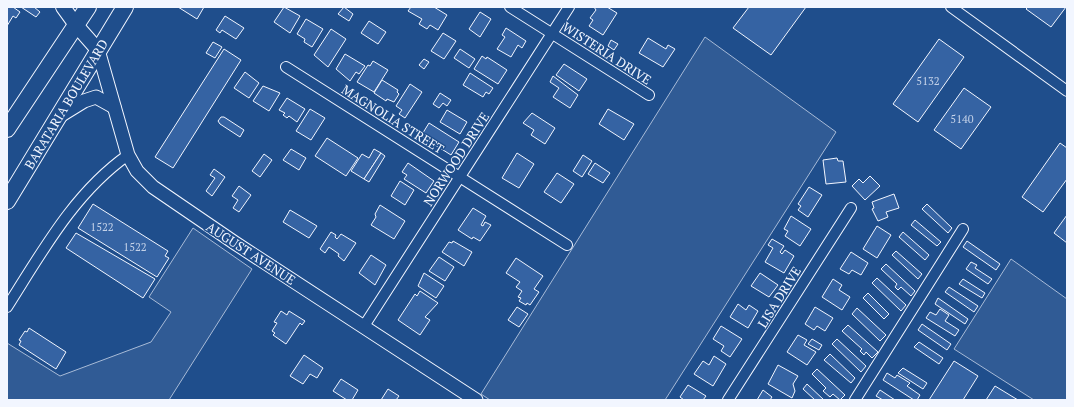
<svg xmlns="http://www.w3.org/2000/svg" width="1074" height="407" viewBox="0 0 1074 407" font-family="'PT Serif',serif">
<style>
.built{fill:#305b95;stroke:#a8bbd7}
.building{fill:#3563a3;stroke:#f2f6ff}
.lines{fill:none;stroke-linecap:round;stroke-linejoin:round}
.minor-casing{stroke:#f2f6ff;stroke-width:12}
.tertiary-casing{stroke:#f2f6ff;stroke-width:15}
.secondary-casing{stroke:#f2f6ff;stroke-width:16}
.primary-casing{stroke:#f2f6ff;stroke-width:18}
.minor{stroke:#1f4e8c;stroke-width:10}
.tertiary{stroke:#1f4e8c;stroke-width:13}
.secondary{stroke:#1f4e8c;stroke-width:14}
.primary{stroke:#1f4e8c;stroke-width:16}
.labels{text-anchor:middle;stroke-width:3;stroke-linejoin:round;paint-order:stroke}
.number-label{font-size:11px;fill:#c3d1e8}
.street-label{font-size:13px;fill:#f2f6ff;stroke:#1f4e8c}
</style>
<rect width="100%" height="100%" fill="#1f4e8c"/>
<!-- built -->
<g class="built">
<path d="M705 37 836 132 665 400H490L481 394Z"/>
<path d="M193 228 252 269 169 400H7V343L60 376 151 342 171 312 149 297Z"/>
<path d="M1011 259 1067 299V400H1034L954 349Z"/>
</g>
<!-- building -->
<g class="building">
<path d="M7 7H13L20 12 16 18 13 16 7 26Z"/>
<path d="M21 7H34L40 12 36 17Z"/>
<path d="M178 7H204L197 19Z"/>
<path d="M284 7 300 16 290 33 274 22Z"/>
<path d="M344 7 353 14 349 21 338 14Z"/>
<path d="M411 7H434L447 15 438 30 430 25 427 29 419 24 422 19 408 11Z"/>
<path d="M594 7H607L617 13 603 35 589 26 593 20 590 18 596 10Z"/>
<path d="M749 7H806L771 55 733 28Z"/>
<path d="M1028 7H1066L1051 27 1026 9Z"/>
<path d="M480 12 491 19 480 37 469 29Z"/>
<path d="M225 16 244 28 236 39 222 30 220 33 216 30Z"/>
<path d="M306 19 323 29 312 47 304 42 305 39 297 34Z"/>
<path d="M369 21 386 32 378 44 361 33Z"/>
<path d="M506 28 526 41 522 48 518 45 511 57 497 49 505 37 502 35Z"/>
<path d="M331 29 346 39 328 67 314 55Z"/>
<path d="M443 33 456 41 444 59 431 51Z"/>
<path d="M648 38 666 49 668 45 675 49 663 67 639 53Z"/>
<path d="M939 39 964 57 918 122 893 104Z"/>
<path d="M611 40 618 44 614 50 608 46Z"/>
<path d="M213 42 222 47 215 58 206 53Z"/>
<path d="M224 49 241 60 173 168 155 157Z"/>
<path d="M460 49 475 59 469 68 454 58Z"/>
<path d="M345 54 365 66 359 74 356 72 350 81 336 69Z"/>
<path d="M482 56 486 59 487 57 507 70 498 84 474 69Z"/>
<path d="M424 59 429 62 424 69 419 65Z"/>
<path d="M373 61 388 70 374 92 357 82 368 65 370 66Z"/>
<path d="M564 64 587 79 579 91 556 75Z"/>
<path d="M245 72 259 83 249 98 234 88Z"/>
<path d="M470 73 493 88 489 94 486 92 483 97 463 85Z"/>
<path d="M553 76 578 95 570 108 553 97 559 88 550 82Z"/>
<path d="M382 80 398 90 397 92 399 94 394 102 387 99 386 101 374 93Z"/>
<path d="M410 84 422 92 405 118 399 114 402 110 396 106Z"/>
<path d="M263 86 280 93 269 111 253 101Z"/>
<path d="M964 88 991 107 961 149 934 130Z"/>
<path d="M440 93 451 100 447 106 443 103 439 108 433 104Z"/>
<path d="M287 98 305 109 297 122 289 116 287 118 283 115 285 113 279 110Z"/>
<path d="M310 109 325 118 311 140 296 131Z"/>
<path d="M608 109 634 124 624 140 599 124Z"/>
<path d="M447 110 467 122 460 134 440 122Z"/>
<path d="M532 113 555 128 545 144 531 135 534 130 523 123Z"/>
<path d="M221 117H224L244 130 240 137 220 124 218 121Z"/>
<path d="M429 123 459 142 451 155 421 136Z"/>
<path d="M327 138 358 158 346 176 315 156Z"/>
<path d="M1060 143 1067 148V179L1043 212 1022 197Z"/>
<path d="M291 149 306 158 299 170 283 160Z"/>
<path d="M374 149 381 153 364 179 351 171 362 154 369 158Z"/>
<path d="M381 153 385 156 369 182 364 179Z"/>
<path d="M517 153 534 164 519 188 502 178Z"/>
<path d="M264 154 272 160 260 177 252 171Z"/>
<path d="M583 155 592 161 582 177 573 171Z"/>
<path d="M837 158 838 161H843L846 182 826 184 823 160Z"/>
<path d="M408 163 434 181 426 193 404 179 407 175 402 172Z"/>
<path d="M595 163 610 173 603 183 588 174Z"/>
<path d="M214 169 225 177 212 196 206 191 215 178 210 175Z"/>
<path d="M557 173 574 184 561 203 544 192Z"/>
<path d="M870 176 880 186 865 200 852 186 859 179 863 183Z"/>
<path d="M400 181 414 190 405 205 391 196Z"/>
<path d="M239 186 251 195 239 212 233 208 238 200 232 196Z"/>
<path d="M809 187 822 195 808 217 798 210 801 206 798 204Z"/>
<path d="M894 194 899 208 886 212 888 217 878 221 872 209 874 208 872 202Z"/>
<path d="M93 204 168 251 165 256 169 258 157 277 78 228Z"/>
<path d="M927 204 952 228 948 233 922 209Z"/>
<path d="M380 205 405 221 394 239 371 225 376 217 375 214Z"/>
<path d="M473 208 486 216 481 225 483 226 485 222 491 225 480 241 473 237 472 239 458 230Z"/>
<path d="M290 210 317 226 309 238 283 222Z"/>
<path d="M1067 215V243L1054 233Z"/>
<path d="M791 216 811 229 800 246 785 236 788 231 784 229Z"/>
<path d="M915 220 941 242 937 246 911 225Z"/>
<path d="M877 226 891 235 877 258 863 249Z"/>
<path d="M331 232 336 235 335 237 337 239 341 234 356 243 344 261 338 256 339 254 329 247 325 253 320 249Z"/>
<path d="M903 232 929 255 925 260 899 237Z"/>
<path d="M76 233 155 279 143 298 66 248Z"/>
<path d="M772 239 784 246 780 252 782 254 785 250 794 256 784 273 765 262 773 248 768 245Z"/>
<path d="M453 241 472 252 464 266 442 252 449 242 452 243Z"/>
<path d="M967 241 1000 264 996 270 963 247Z"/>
<path d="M896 251 922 274 918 279 892 255Z"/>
<path d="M851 252 868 263 861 275 852 270 849 274 840 269Z"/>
<path d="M371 255 386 265 375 285 359 273Z"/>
<path d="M439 257 454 267 445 281 429 271Z"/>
<path d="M516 258 543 276 534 289 539 292 530 305 527 303 526 305 519 301 521 298 518 297 522 291 516 287 520 282 506 273Z"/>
<path d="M971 262 977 265 975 268 992 279 988 284 966 269Z"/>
<path d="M886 264 915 291 911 296 901 287 898 290 895 287 897 284 881 269Z"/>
<path d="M424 273 444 286 436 298 418 286Z"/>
<path d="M760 273 778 285 769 297 751 286Z"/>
<path d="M877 278 906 305 901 311 872 283Z"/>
<path d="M833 279 842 285 839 290 850 297 842 310 822 297Z"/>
<path d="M963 279 985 293 982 298 959 284Z"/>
<path d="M949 287 978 306 974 312 945 292Z"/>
<path d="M420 291 438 303 425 317 430 320 420 335 398 320 415 294 417 296Z"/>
<path d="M868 293 889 314 884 319 863 298Z"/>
<path d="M938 298 968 319 965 324 935 304Z"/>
<path d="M738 304 746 310 749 305 758 311 748 328 730 317Z"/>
<path d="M517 307 528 314 519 327 508 320Z"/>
<path d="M815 307 833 318 825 331 817 326 814 330 805 324Z"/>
<path d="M857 308 886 335 880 341 852 314Z"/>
<path d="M940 309 949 315 945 321 959 330 955 336 926 318 930 312 936 315Z"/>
<path d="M281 311 287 315 289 311 305 321 302 325 300 323 286 344 273 335 275 333 272 331 277 323 274 322Z"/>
<path d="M922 324 951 344 947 350 918 330Z"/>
<path d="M848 325 878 352 872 358 866 352 864 355 860 351 862 349 842 331Z"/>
<path d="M721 326 742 339 730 357 721 351 724 346 713 339Z"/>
<path d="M29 328 66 352 56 369 19 345 21 341 19 340 25 331 27 332Z"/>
<path d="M798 335 807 340 804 345 816 352 807 365 787 352Z"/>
<path d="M812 339 822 345 819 350 808 344Z"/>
<path d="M837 339 866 366 861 372 832 344Z"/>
<path d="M919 342 943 358 939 364 914 347Z"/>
<path d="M830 354 855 378 851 383 824 360Z"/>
<path d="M304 355 323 368 317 378 310 374 303 384 290 376Z"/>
<path d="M714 356 726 364 713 386 694 374 703 361 709 365Z"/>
<path d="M954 361 978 376 963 400H929Z"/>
<path d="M778 365 798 376 793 384 795 391 792 398 768 384Z"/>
<path d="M903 368 927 383 923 389 898 373Z"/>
<path d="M817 369 845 395 840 400 833 394 830 397 823 391 826 388 812 374Z"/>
<path d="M887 373 895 378 897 375 910 383 907 386 920 395 917 400H914L883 380Z"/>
<path d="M341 379 358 390 352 400H347L333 391Z"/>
<path d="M807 384 824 400H815L803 389Z"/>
<path d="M688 385 706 396 703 400H684L680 397Z"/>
<path d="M995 386 1018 400H986Z"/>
<path d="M388 389 399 396 396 400H381Z"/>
<path d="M763 390 772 397 770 400H757Z"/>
<path d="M880 390 895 400H883L876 396Z"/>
</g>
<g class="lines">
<!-- minor casing -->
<g class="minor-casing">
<g id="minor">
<path d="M510 7 649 95"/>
<path d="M951 7 1067 91"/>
<path d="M286 67 567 245"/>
<path d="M7 307C42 252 74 193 128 155"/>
<path d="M364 326 569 7"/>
<path d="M728 400 851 208"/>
<path d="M855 400 963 229"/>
</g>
</g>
<!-- tertiary casing -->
<g class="tertiary-casing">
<g id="tertiary">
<path d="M98 50 128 155 137 171 153 187 235 243 476 400"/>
<path d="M58 117 84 101 96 97 114 107"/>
</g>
</g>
<!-- secondary casing -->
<g class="secondary-casing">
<path id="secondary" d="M63 7 76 25 98 50"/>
</g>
<!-- primary casing -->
<g class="primary-casing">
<g id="primary">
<path d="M7 129 88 7"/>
<path d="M7 201 125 7"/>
</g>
</g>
<!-- minor -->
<use href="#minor" class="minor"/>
<!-- tertiary -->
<use href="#tertiary" class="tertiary"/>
<!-- secondary -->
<use href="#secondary" class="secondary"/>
<!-- primary -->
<use href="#primary" class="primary"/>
</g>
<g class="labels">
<!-- number labels -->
<g class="number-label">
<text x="928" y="85">5132</text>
<text x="962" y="123">5140</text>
<text x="102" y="231">1522</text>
<text x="135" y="251">1522</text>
</g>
<!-- street labels -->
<g class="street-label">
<text transform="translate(607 53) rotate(33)" y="5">WISTERIA DRIVE</text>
<text transform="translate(66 104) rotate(-59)" y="5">BARATARIA BOULEVARD</text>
<text transform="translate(393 119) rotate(32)" y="5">MAGNOLIA STREET</text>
<text transform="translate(456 159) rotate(-57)" y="5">NORWOOD DRIVE</text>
<text transform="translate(251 253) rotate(33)" y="5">AUGUST AVENUE</text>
<text transform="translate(779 297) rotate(-58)" y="5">LISA DRIVE</text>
</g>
</g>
<!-- border -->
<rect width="1074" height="407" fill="none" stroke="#f2f6ff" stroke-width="16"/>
</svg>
